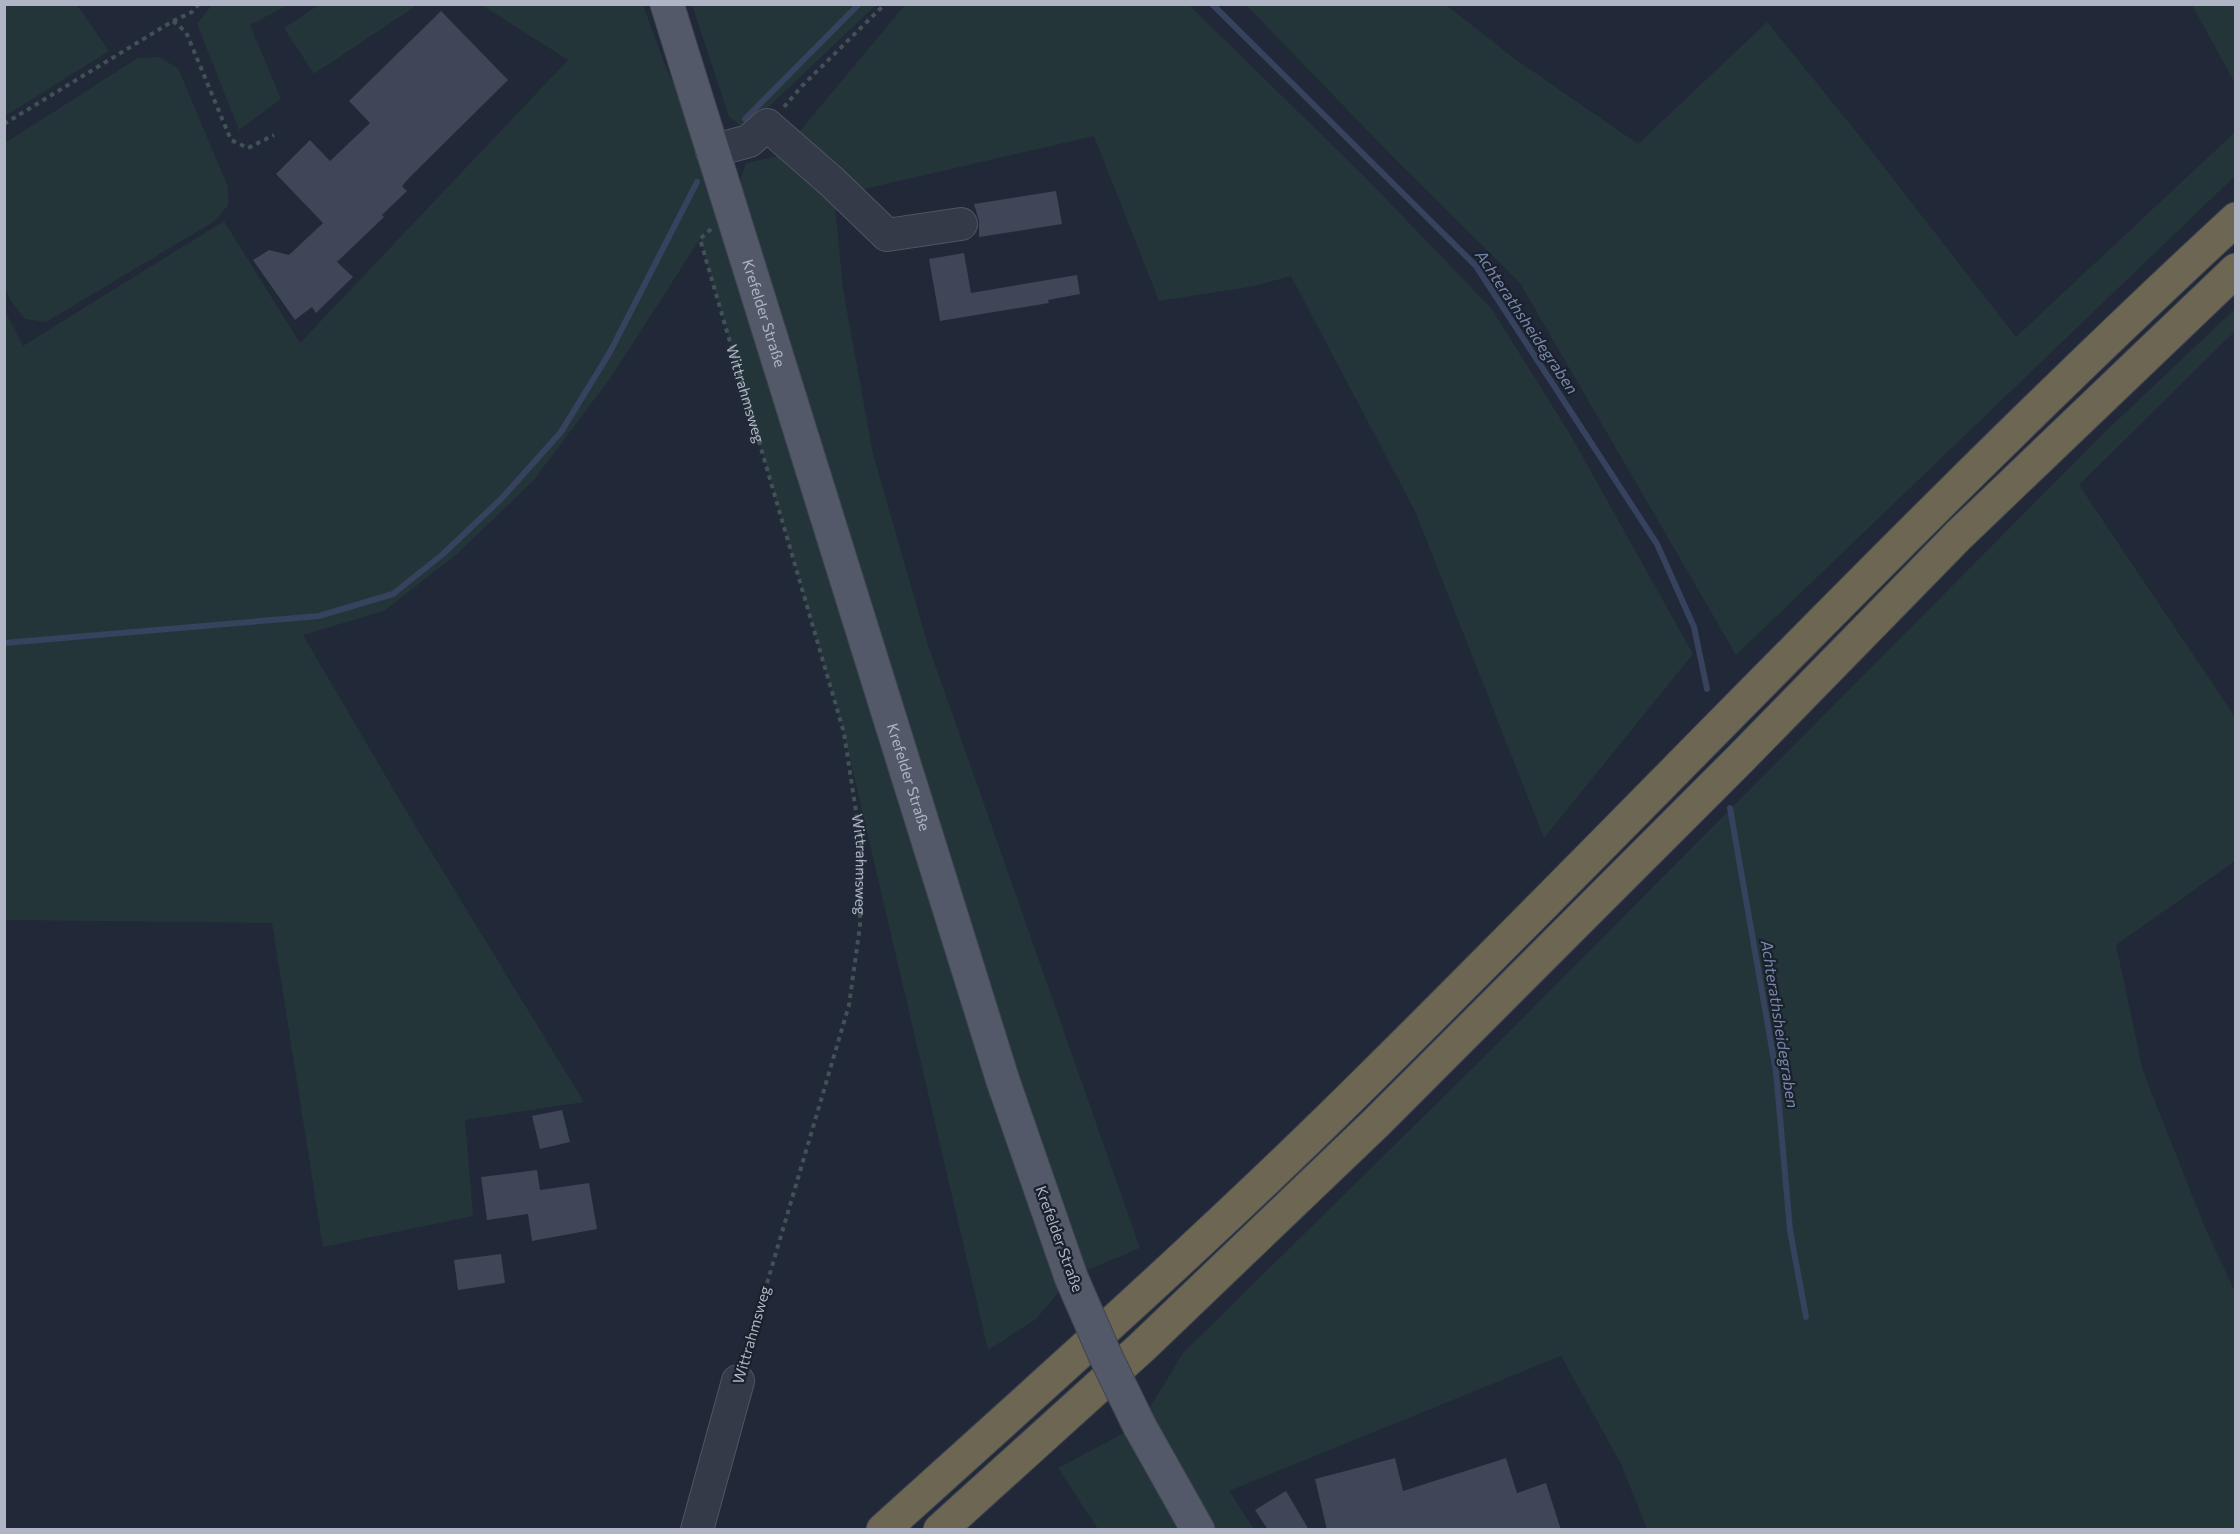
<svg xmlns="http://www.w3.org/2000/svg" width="2240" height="1534" viewBox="0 0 2240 1534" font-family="Commissioner,sans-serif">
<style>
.green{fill:#243539}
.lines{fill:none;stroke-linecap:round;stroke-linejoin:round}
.stream{stroke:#36425e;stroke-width:6}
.building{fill:#3e4657}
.minor-casing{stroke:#4f5562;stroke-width:34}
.major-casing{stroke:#3e4451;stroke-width:35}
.highway-casing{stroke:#3c424f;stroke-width:35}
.path{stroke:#415155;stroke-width:4;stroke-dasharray:4.5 4.5;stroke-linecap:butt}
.minor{stroke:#353a48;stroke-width:32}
.major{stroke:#535968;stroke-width:33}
.highway{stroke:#6d6652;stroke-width:33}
.major-bridge-casing{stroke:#3e4451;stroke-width:35;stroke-linecap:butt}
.major-bridge{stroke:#535968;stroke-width:33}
.labels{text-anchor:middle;stroke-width:4.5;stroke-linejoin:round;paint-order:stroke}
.street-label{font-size:15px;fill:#afb5c4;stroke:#1a202c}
.water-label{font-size:16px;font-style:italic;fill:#7888ab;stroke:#1a202c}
</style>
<rect width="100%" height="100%" fill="#212837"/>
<!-- green -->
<g class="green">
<path d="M5 4 77 5 109 51 5 116Z"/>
<path d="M212 5H288L250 25 281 99 239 130 197 24Z"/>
<path d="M319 5V4L417 5 314 74 284 28Z"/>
<path d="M482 5H643L665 65 731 210 746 163 779 156 905 5H1189L1364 176 1491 308 1571 436 1693 654 1544 838 1415 511 1291 276 1255 286 1159 301 1094 136 834 196 843 289 873 454 926 639 1140 1248 1071 1277 1036 1319 988 1350 844 733 700 239 611 377 533 481 457 554 384 611 303 635 402 804 584 1102 465 1120 473 1216 323 1247 272 923 5 920 4 309 23 346 224 221 300 343 568 60Z"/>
<path d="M692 5H876L745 129 729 117Z"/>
<path d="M1246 5H1446L1515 59 1638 144 1767 22 1859 135 2016 337 2235 132V176L1736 655 1520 283 1392 156Z"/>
<path d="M2192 5H2235V83Z"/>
<path d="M158 57 178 68 228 187V205L215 221 46 322 25 319 11 301 5 287V143L138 58Z"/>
<path d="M2235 309V331L2079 485 2235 717V861L2116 945 2143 1071 2203 1223 2235 1292V1529H1647L1621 1464 1561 1356 1229 1491 1254 1529H1098L1058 1468 1139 1425 1183 1353 1490 1051 2107 430Z"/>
</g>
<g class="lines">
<!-- stream -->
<g class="stream">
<path d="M1212 4 1476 266 1657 544 1694 627 1707 689"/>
<path d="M745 119 859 4"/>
<path d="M4 643 319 616 393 594 443 554 502 498 561 432 610 352 697 182"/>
<path d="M1730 808 1776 1072 1790 1230 1806 1317"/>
</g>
</g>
<!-- building -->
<g class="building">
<path d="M441 11 508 80 409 178 402 186 407 191 382 215 384 217 337 262 353 277 316 313 312 307 295 320 253 260 269 250 289 255 323 223 276 174 310 140 330 161 370 123 349 101Z"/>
<path d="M1056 191 1062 224 979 237V221L974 204Z"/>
<path d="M964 253 971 293 1077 275 1080 294 1048 300 1049 303 940 321 929 259Z"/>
<path d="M562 1110 570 1142 540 1149 532 1116Z"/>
<path d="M537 1170 540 1190 589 1183 597 1229 532 1241 528 1214 487 1220 481 1177Z"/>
<path d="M501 1254 505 1283 458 1290 454 1260Z"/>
<path d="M1395 1458 1403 1491 1506 1458 1517 1493 1546 1483 1561 1530H1327L1315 1479Z"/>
<path d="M1286 1491 1309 1530H1268L1255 1510Z"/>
</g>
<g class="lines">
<!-- minor casing -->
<g class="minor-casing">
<g id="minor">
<path d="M712 151 749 141 767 125 831 181 887 235 961 224"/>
<path d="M697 1530 738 1381"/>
</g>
</g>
<!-- major casing -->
<g class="major-casing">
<g id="major">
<path id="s2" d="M667 4 1003 1081 1071 1277"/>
<path d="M1139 1425 1198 1530"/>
</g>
</g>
<!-- highway casing -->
<g class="highway-casing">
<g id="highway">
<path d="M883 1530C1040 1388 1198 1248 1349 1099 1645 807 1930 502 2236 219"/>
<path d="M940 1530 1142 1347 1376 1123 1739 760 1959 535 2236 270"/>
</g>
</g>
<!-- path -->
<g class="path">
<path d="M173 21 186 32 231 140 248 148 274 135"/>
<path d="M784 107 802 86 885 4"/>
<path d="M4 124 173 21 192 12 199 4"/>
<path id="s1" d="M711 229 700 239 844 733 861 844 860 926 849 1005 745 1358"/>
</g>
<!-- minor -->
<use href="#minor" class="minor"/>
<!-- major -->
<use href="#major" class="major"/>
<!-- highway -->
<use href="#highway" class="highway"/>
<!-- major-bridge casing -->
<g class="major-bridge-casing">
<path id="major-bridge" d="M1071 1277 1105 1355 1139 1425"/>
</g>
<!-- major-bridge -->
<use href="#major-bridge" class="major-bridge"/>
</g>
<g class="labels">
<!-- street labels -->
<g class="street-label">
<text dy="5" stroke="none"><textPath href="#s2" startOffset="324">Krefelder Straße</textPath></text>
<text dy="5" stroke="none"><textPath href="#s1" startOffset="176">Wittrahmsweg</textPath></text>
<text dy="5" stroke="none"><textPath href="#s2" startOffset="810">Krefelder Straße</textPath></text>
<text dy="5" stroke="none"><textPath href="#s1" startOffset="662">Wittrahmsweg</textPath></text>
<text transform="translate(1059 1239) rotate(70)" y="5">Krefelder Straße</text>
<text transform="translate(752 1335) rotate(-74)" y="5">Wittrahmsweg</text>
</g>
<!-- water labels -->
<g class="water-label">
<text transform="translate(1527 322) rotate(56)" y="6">Achterathsheidegraben</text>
<text transform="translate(1780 1024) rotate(81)" y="6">Achterathsheidegraben</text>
</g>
</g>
<!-- border -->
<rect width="2240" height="1534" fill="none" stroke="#afb5c4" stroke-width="12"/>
</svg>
